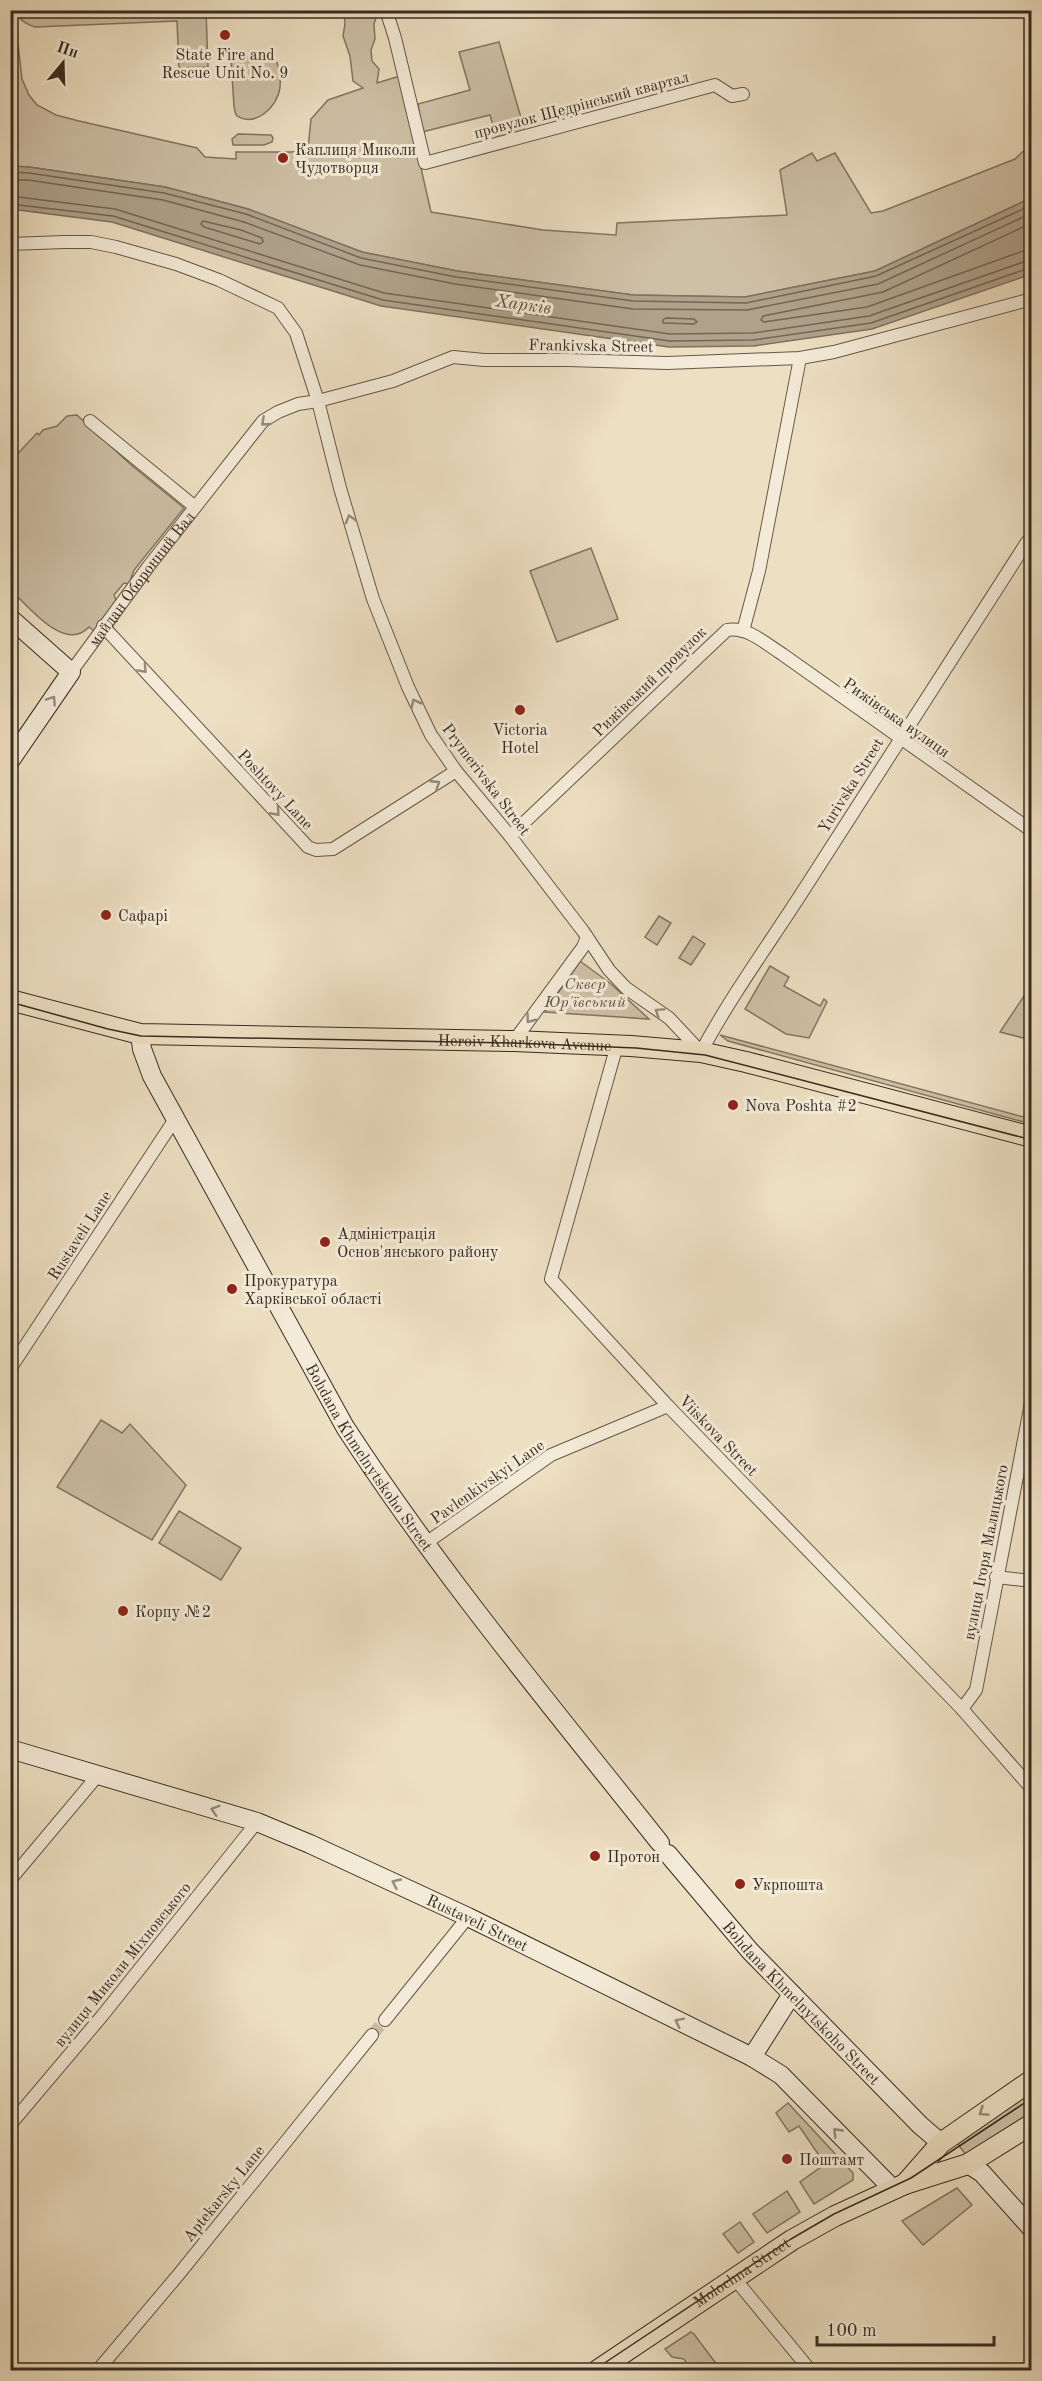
<svg xmlns="http://www.w3.org/2000/svg" width="1042" height="2381" viewBox="0 0 1042 2381" font-family="'Old Standard TT',serif">
<style>
.green{fill:#cec0a6;stroke:#827662;stroke-width:1.5}
.water{fill:#afa28b;stroke:#7f7260;stroke-width:1.5}
.lines{fill:none;stroke-linecap:round;stroke-linejoin:round}
.shore{stroke:#736655;stroke-width:1.5}
.street-tunnel{stroke:#c9bba1;stroke-width:12;stroke-dasharray:12 6;stroke-linecap:butt}
.street-casing{stroke:#645848;stroke-width:14}
.secondary-casing{stroke:#372b1f;stroke-width:20}
.primary-casing{stroke:#372b1f;stroke-width:22}
.street{stroke:#f3ead7;stroke-width:12}
.secondary{stroke:#f3ead7;stroke-width:18}
.primary{stroke:#eddfc2;stroke-width:20}
.tram{stroke:#372b1f;stroke-width:1.5}
.oneway{stroke:#958a7b}
.oneway2{stroke:#928570}
.poi-dot{fill:#8f2418;stroke:#f3ead7;stroke-width:2}
.labels{text-anchor:middle;stroke-width:6;stroke-linejoin:round;paint-order:stroke}
.poi-label{font-size:16px;fill:#372b1f;stroke:#f3ead7;text-anchor:start}
.street-label{font-size:16px;fill:#372b1f;stroke:#f3ead7}
.park-label{font-size:16px;font-style:italic;fill:#5d5041;stroke:#f3ead7}
.water-label{font-size:18px;font-style:italic;fill:#5b4f3f;stroke:#f3ead7}
</style>
<rect width="100%" height="100%" fill="#eddfc2"/>
<filter id="stains"><feTurbulence type="fractalNoise" baseFrequency=".00333" numOctaves="4"/><feColorMatrix values="0 0 0 0 .2 0 0 0 0 .09 0 0 0 0 .02 0 0 0 .5 -.17"/></filter>
<radialGradient id="worn" r=".72"><stop offset=".6" stop-color="#630" stop-opacity="0"/><stop offset="1" stop-color="#630" stop-opacity=".3"/></radialGradient>
<!-- green -->
<g class="green">
<path d="M17 11H206L208 67 179 68 177 21 35 27C26 24 18 20 17 11Z"/>
<path d="M344 11H383L376 17 374 24 375 39 371 50 372 61 379 69 377 83 400 76 431 212 543 230 616 235 617 223 787 215 780 170 812 153 817 161 835 153 871 213 883 211 1015 159 1031 144V198L875 271 745 297 633 295 457 271 362 252 248 209 165 187 29 167 11 166 10 14 16 27 22 79 29 95 37 105 56 115 79 121 197 148 205 157 236 159V152H292L308 149 311 119 328 100 363 88 353 81 350 56 343 36 345 24Z"/>
<path d="M499 42 524 128 496 136 490 115 422 132 418 104 470 90 459 52Z"/>
<path d="M273 55C279 64 281 77 280 87 278 107 254 129 236 115L234 107 231 58Z"/>
<path d="M238 134 271 135 273 138 272 142 264 145H233L232 139Z"/>
<path d="M77 415 130 464 184 508 134 570 129 584 124 583 114 595 116 600 95 632 89 627C65 653 29 607 11 590V461L37 433 39 435 43 430 57 426 67 416Z"/>
<path d="M591 548 618 619 557 642 530 571Z"/>
<path d="M659 916 671 923 657 945 645 937Z"/>
<path d="M693 936 705 944 691 965 679 958Z"/>
<path d="M580 961 611 984 649 1019 545 1012Z"/>
<path d="M770 966 789 977 784 986 820 1006 824 999 827 1002 809 1038 786 1034 745 1009Z"/>
<path d="M1030 987 1031 1040 1000 1032Z"/>
<path d="M720 1035 1031 1119V1124L728 1041Z"/>
<path d="M101 1420 122 1433 130 1424 186 1485 152 1540 57 1487Z"/>
<path d="M179 1511 241 1548 221 1580 159 1543Z"/>
<path d="M1031 2091V2116L966 2155 957 2143Z"/>
<path d="M788 2103 853 2173V2180L814 2204 800 2182 825 2164 799 2126 789 2132 776 2113Z"/>
<path d="M957 2188 972 2205 923 2245 902 2221Z"/>
<path d="M787 2191 800 2212 767 2233 753 2214Z"/>
<path d="M740 2222 754 2242 738 2253 723 2234Z"/>
<path d="M691 2332 694 2334 721 2370H688V2366L684 2359 672 2357 665 2349Z"/>
</g>
<!-- water -->
<path class="water" d="M11 166 29 167 165 187 248 209 362 252 457 271 633 295 745 297 875 271 1031 198V272L1023 277 872 329 754 346 669 347 381 306 112 222 11 209Z"/>
<g class="lines">
<!-- shore -->
<g class="shore">
<path d="M10 172 29 173 164 193 246 214 361 258 456 277 633 301 746 303 876 276 1032 205"/>
<path d="M10 180H28L163 200 244 222 360 265 455 284 633 309 747 310 878 284 1032 213"/>
<path d="M10 196 115 209 384 293 670 334 753 333 869 316 1032 259"/>
<path d="M10 204 113 216 383 300 670 341 753 340 871 323 1032 267"/>
<path d="M203 221 241 230 262 238 263 242 260 244 204 227 201 224Z"/>
<path d="M1032 223 883 292 763 316 761 320 764 322 867 307 1023 251 1032 250"/>
<path d="M666 318 694 319 697 322 694 324 663 323V320Z"/>
</g>
<!-- street-tunnel -->
<path class="street-tunnel" d="M372 2035 385 2020"/>
<!-- street casing -->
<g class="street-casing">
<g id="street">
<path d="M386 10 395 38 425 163 715 85 732 96 743 94"/>
<path d="M10 244 64 242H91L116 247 176 264 219 280 278 308 296 333 318 401 340 488 373 599 408 687 431 735 456 771 510 836 583 931 609 970 626 988 669 1018 701 1052C731 996 769 944 803 891 877 774 952 658 1027 542L1032 538"/>
<path d="M90 421 195 507"/>
<path d="M103 626 308 847 316 850 333 849 456 771"/>
<path d="M743 631 759 571 800 358"/>
<path id="s1" d="M71 672 148 567 263 421 278 412 298 404 318 401 393 381 453 357 484 360H568L667 363 800 358 834 352 1032 299"/>
<path d="M510 836 727 630C747 626 766 644 782 654L1032 831"/>
<path d="M514 1041 583 947 587 937"/>
<path d="M617 1045 551 1279 668 1406 962 1709 1032 1789"/>
<path d="M10 1369 175 1119"/>
<path d="M426 1543 551 1455 668 1406"/>
<path d="M996 1577 1032 1581"/>
<path d="M962 1709 976 1690 1032 1398"/>
<path d="M10 1880 99 1774"/>
<path d="M385 2020 468 1917"/>
<path d="M10 2125 102 2016 257 1822"/>
<path d="M735 2279 810 2370"/>
<path d="M98 2370 179 2274 372 2035"/>
</g>
</g>
<!-- secondary casing -->
<g class="secondary-casing">
<g id="secondary">
<path d="M10 618 71 672 10 761"/>
<path id="s2" d="M140 1034 142 1049 152 1076 345 1427C440 1573 552 1707 660 1843"/>
<path id="s3" d="M10 1749 257 1822 310 1844 468 1917 752 2057 781 2075 893 2189"/>
<path id="s4" d="M668 1854 750 1951 920 2125 941 2143"/>
<path d="M752 2057 792 1994"/>
<path d="M968 2164 982 2173 1032 2229"/>
</g>
</g>
<!-- primary casing -->
<g class="primary-casing">
<g id="primary">
<path id="s5" d="M10 1000 140 1034 514 1041 631 1046 701 1052 746 1062 1032 1137"/>
<path d="M905 2184 941 2143 1032 2080"/>
<path d="M598 2370 792 2240 835 2216 905 2184 968 2164 1032 2124"/>
</g>
</g>
<!-- street -->
<use href="#street" class="street"/>
<!-- secondary -->
<use href="#secondary" class="secondary"/>
<!-- primary -->
<use href="#primary" class="primary"/>
<!-- tram -->
<g class="tram">
<path d="M10 1002 108 1029 141 1036 514 1043 636 1048 705 1055 1032 1140"/>
<path id="s6" d="M594 2370 791 2239 834 2214 911 2178 1032 2098"/>
</g>
</g>
<!-- one-way arrows -->
<defs><path id="oneway-chevron" d="M-2-3.5L2.5 0L-2 3.5" fill="none" stroke-width="1.6" stroke-linecap="round" stroke-linejoin="round" transform="scale(1.5)"/></defs>
<g class="oneway">
<use href="#oneway-chevron" transform="translate(265 422) rotate(138)"/>
<use href="#oneway-chevron" transform="translate(350 519) rotate(-106)"/>
<use href="#oneway-chevron" transform="translate(143 669) rotate(47)"/>
<use href="#oneway-chevron" transform="translate(52 700) rotate(-56)"/>
<use href="#oneway-chevron" transform="translate(415 703) rotate(-116)"/>
<use href="#oneway-chevron" transform="translate(436 784) rotate(-33)"/>
<use href="#oneway-chevron" transform="translate(276 812) rotate(48)"/>
<use href="#oneway-chevron" transform="translate(659 1012) rotate(-146)"/>
<use href="#oneway-chevron" transform="translate(530 1019) rotate(127)"/>
<use href="#oneway-chevron" transform="translate(215 1810) rotate(-163)"/>
<use href="#oneway-chevron" transform="translate(396 1883) rotate(-155)"/>
<use href="#oneway-chevron" transform="translate(679 2022) rotate(-154)"/>
<use href="#oneway-chevron" transform="translate(837 2132) rotate(-134)"/>
</g>
<use class="oneway2" href="#oneway-chevron" transform="translate(983 2112) rotate(146)"/>
<!-- markers -->
<g class="poi-dot">
<circle cx="225" cy="35" r="6"/>
<circle cx="283" cy="158" r="6"/>
<circle cx="520" cy="710" r="6"/>
<circle cx="106" cy="915" r="6"/>
<circle cx="733" cy="1105" r="6"/>
<circle cx="325" cy="1242" r="6"/>
<circle cx="232" cy="1289" r="6"/>
<circle cx="123" cy="1611" r="6"/>
<circle cx="595" cy="1856" r="6"/>
<circle cx="740" cy="1884" r="6"/>
<circle cx="787" cy="2159" r="6"/>
</g>
<g class="labels">
<!-- poi labels -->
<g class="poi-label">
<text x="225" y="60" text-anchor="middle">State Fire and<tspan x="225" dy="18">Rescue Unit No. 9</tspan></text>
<text x="295" y="155">Каплиця Миколи<tspan x="295" dy="18">Чудотворця</tspan></text>
<text x="520" y="735" text-anchor="middle">Victoria<tspan x="520" dy="18">Hotel</tspan></text>
<text x="118" y="921">Сафарі</text>
<text x="745" y="1111">Nova Poshta #2</text>
<text x="337" y="1239">Адміністрація<tspan x="337" dy="18">Основ'янського району</tspan></text>
<text x="244" y="1286">Прокуратура<tspan x="244" dy="18">Харківської області</tspan></text>
<text x="135" y="1617">Корпу №2</text>
<text x="607" y="1862">Протон</text>
<text x="752" y="1890">Укрпошта</text>
<text x="799" y="2165">Поштамт</text>
</g>
<!-- street labels -->
<g class="street-label">
<text transform="translate(581 104) rotate(-15)" y="6">провулок Щедрінський квартал</text>
<text transform="translate(591 345) rotate(1)" y="6">Frankivska Street</text>
<text dy="6" stroke="none"><textPath href="#s1" startOffset="117">майдан Оборонний Вал</textPath></text>
<text transform="translate(649 681) rotate(-44)" y="6">Рижівський провулок</text>
<text transform="translate(897 717) rotate(35)" y="6">Рижівська вулиця</text>
<text transform="translate(487 779) rotate(53)" y="6">Prymerivska Street</text>
<text transform="translate(850 785) rotate(-58)" y="6">Yurivska Street</text>
<text transform="translate(276 789) rotate(47)" y="6">Poshtovy Lane</text>
<text dy="6" stroke="none"><textPath href="#s5" startOffset="519">Heroiv Kharkova Avenue</textPath></text>
<text transform="translate(79 1235) rotate(-57)" y="6">Rustaveli Lane</text>
<text transform="translate(719 1435) rotate(46)" y="6">Viiskova Street</text>
<text dy="6" stroke="none"><textPath href="#s2" startOffset="483">Bohdana Khmelnytskoho Street</textPath></text>
<text transform="translate(487 1481) rotate(-35)" y="6">Pavlenkivskyi Lane</text>
<text transform="translate(985 1552) rotate(-79)" y="6">вулиця Ігоря Малицького</text>
<text dy="6" stroke="none"><textPath href="#s3" startOffset="500">Rustaveli Street</textPath></text>
<text transform="translate(122 1964) rotate(-51)" y="6">вулиця Миколи Міхновського</text>
<text dy="6" stroke="none"><textPath href="#s4" startOffset="200">Bohdana Khmelnytskoho Street</textPath></text>
<text transform="translate(223 2193) rotate(-51)" y="6">Aptekarsky Lane</text>
<text dy="6" stroke="none"><textPath href="#s6" startOffset="177">Molochna Street</textPath></text>
</g>
<!-- park labels -->
<g class="park-label">
<text x="585" y="989">Сквер<tspan x="585" dy="18">Юр'ївський</tspan></text>
</g>
<!-- water labels -->
<g class="water-label">
<text transform="translate(523 304) rotate(8)" y="6">Харків</text>
</g>
</g>
<!-- margin -->
<rect width="1042" height="2381" fill="none" stroke="#eddfc2" stroke-width="36"/>
<rect x="12" y="12" width="1018" height="2357" fill="none" stroke="#372b1f" stroke-width="3"/>
<rect x="18" y="18" width="1006" height="2345" fill="none" stroke="#372b1f" stroke-width="1.5"/>
<!-- north arrow -->
<g transform="translate(63 63) rotate(19)" stroke="#f3ead7" stroke-width="4.5" paint-order="stroke">
<path d="M0-4.5L10 22L0 15L-10 22Z" fill="#372b1f"/>
<text y="-9" font-size="16" font-weight="bold" text-anchor="middle" fill="#372b1f">Пн</text>
</g>
<!-- scale -->
<path d="M817 2336v9h177v-9" fill="none" stroke="#372b1f" stroke-width="3"/>
<text x="826" y="2336" font-size="18" fill="#372b1f" stroke="#f3ead7" stroke-width="4.5" paint-order="stroke">100 m</text>
<rect width="100%" height="100%" filter="url(#stains)"/>
<rect width="100%" height="100%" fill="url(#worn)"/>
</svg>
